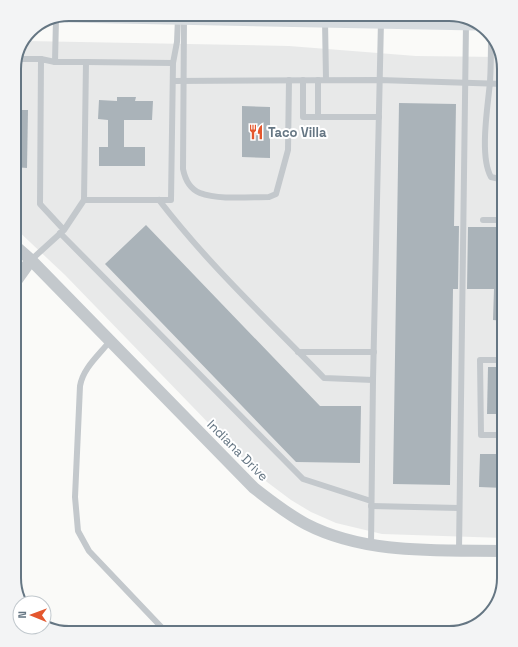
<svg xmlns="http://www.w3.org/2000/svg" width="518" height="647" viewBox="0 0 518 647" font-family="'Space Grotesk',sans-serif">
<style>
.built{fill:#e8e9e9}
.building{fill:#aab3b9}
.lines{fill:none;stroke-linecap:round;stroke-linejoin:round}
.service{stroke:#c3c8cc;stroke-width:6}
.minor{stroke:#c3c8cc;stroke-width:12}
.secondary{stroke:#d6dbdf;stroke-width:17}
.labels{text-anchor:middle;stroke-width:4;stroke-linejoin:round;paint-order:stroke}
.poi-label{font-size:13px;font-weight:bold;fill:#657683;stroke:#fff;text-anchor:start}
.street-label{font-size:13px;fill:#657683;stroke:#fff}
.rim{fill:none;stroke:#657683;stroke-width:2}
</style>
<rect width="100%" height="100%" fill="#fafaf8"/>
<!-- built -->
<path class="built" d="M26 41 289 46 416 56 500 57 504 68V538L382 534 336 523 311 512 291 500 267 482 252 468 65 275 14 227V65Z"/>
<!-- building -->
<g class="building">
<path d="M117 97H136L135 101H153L152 120H124V147H145V166H99V147H108V120L98 119 99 100 117 101Z"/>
<path d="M399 103 456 104 454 226H459L458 289H453L450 485 393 484Z"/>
<path d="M242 106 270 107V158L242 157Z"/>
<path d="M14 110H28L27 168 14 167Z"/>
<path d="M146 225 320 406H361L360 463 296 462 105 264Z"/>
<path d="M468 227H504V321L493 320 494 289H467Z"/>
<path d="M488 367H504V414H487Z"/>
<path d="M480 454H504V488L479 487Z"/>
</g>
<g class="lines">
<!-- service -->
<g class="service">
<path d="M184 18 183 169C185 179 190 189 200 193 218 200 249 197 269 197L276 194 288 150 289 80"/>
<path d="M325 20 326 80"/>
<path d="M491 35C491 51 491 66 490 82 488 105 479 156 491 177L504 180"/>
<path d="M17 59H41"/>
<path d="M55 62 56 19"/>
<path d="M86 62 173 63 177 42 178 18"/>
<path d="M303 80V117H379"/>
<path d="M318 80V117"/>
<path d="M173 81 379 80 504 84"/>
<path d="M84 200H171L173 63"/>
<path d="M159 200C208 264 268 320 324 378L373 380 381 21"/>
<path d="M14 204 17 200 14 198"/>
<path d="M483 220H504"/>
<path d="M60 233 303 479 371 501"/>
<path d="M31 260 64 230 84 200 86 62H55L41 59 40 204 64 230"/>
<path d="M110 341C99 355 83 368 80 386L75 497 78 531 89 551 167 633"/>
<path d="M298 352H374"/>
<path d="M504 360H480L481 435H504"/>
<path d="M371 506 459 508"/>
<path d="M371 545 373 380"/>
<path d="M459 550 466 24"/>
</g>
<!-- minor -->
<g class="minor">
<path d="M14 245 31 260 254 488C271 501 287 514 306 524 366 555 439 550 504 551"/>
<path d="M14 284 31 260"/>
</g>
<!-- secondary -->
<path class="secondary" d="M68 14 477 22"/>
</g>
<!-- icons -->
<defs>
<g id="restaurant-bare" transform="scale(1.2)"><path d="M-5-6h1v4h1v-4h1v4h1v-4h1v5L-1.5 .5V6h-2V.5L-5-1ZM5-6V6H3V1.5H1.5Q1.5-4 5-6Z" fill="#e4572e" stroke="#fff" stroke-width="2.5" paint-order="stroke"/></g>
</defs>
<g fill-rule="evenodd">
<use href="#restaurant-bare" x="256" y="132"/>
</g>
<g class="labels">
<!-- poi labels -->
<g class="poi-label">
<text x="268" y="137">Taco Villa</text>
</g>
<!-- street labels -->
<g class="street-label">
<text transform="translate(238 450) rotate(45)" y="5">Indiana Drive</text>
</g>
</g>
<!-- crop -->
<path d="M0 0H518V647H0ZM69 21H449A48 48 0 0 1 497 69V578A48 48 0 0 1 449 626H69A48 48 0 0 1 21 578V69A48 48 0 0 1 69 21Z" fill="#f3f4f5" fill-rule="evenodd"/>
<path class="rim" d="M69 21H449A48 48 0 0 1 497 69V578A48 48 0 0 1 449 626H69A48 48 0 0 1 21 578V69A48 48 0 0 1 69 21Z"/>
<!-- north arrow -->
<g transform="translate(32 615) rotate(271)"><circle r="19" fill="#ffffff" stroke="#c1c8cd"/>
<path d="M0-3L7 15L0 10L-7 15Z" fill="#e4572e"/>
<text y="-6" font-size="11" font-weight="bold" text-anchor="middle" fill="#657683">N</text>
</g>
</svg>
